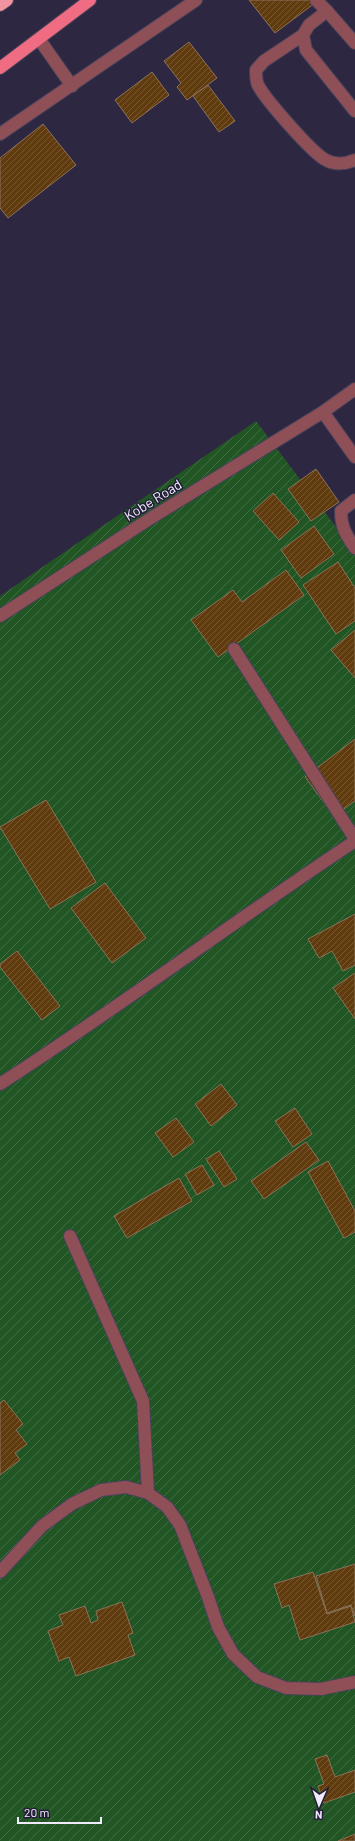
<svg xmlns="http://www.w3.org/2000/svg" width="355" height="1841" viewBox="0 0 355 1841" font-family="Barlow,sans-serif">
<style>
.garden{fill:url(#garden-furrows)}
.building{fill:url(#building-hatch);stroke:#8b7259}
.lines{fill:none;stroke-linecap:round;stroke-linejoin:round}
.minor-casing{stroke:#49435b;stroke-width:14}
.major-casing{stroke:#49435b;stroke-width:14}
.highway-casing{stroke:#49435b;stroke-width:14}
.minor{stroke:#8e4f57;stroke-width:12}
.major{stroke:#ef6c82;stroke-width:12}
.highway{stroke:#f2949f;stroke-width:12}
.labels{text-anchor:middle;stroke-width:3;stroke-linejoin:round;paint-order:stroke}
.street-label{font-size:14px;fill:#f0ecfe;stroke:#241d37}
</style>
<defs>
<pattern id="garden-furrows" width="10" height="10" patternUnits="userSpaceOnUse"><rect width="10" height="10" fill="#225524"/><path d="M-1 1l2-2M0 10L10 0M9 11l2-2" fill="none" stroke="#426e45"/></pattern>
<pattern id="building-hatch" width="6" height="6" patternUnits="userSpaceOnUse"><rect width="6" height="6" fill="#603b0e"/><path d="M-1 1l2-2M0 6l6-6M5 7l2-2" fill="none" stroke="#775832"/></pattern>
</defs>
<rect width="100%" height="100%" fill="#2e2741"/>
<!-- garden -->
<path class="garden" d="M256 421 355 552V1841H0V596Z"/>
<!-- building -->
<g class="building">
<path d="M249 0H319L275 33Z"/>
<path d="M189 42 217 78 187 100 177 87 181 83 164 61Z"/>
<path d="M152 72 169 95 132 123 115 100Z"/>
<path d="M208 85 235 121 219 132 193 96Z"/>
<path d="M43 124 76 165 8 218 0 208V158Z"/>
<path d="M316 469 339 502 311 521 288 489Z"/>
<path d="M273 493 299 522 279 540 253 511Z"/>
<path d="M314 526 334 554 301 578 281 550Z"/>
<path d="M338 562 355 588V621L336 634 303 585Z"/>
<path d="M286 570 304 595 218 657 191 620 233 590 242 602Z"/>
<path d="M355 630V678L331 650Z"/>
<path d="M355 739V801L334 816 305 777Z"/>
<path d="M46 800 96 882 50 909 0 827Z"/>
<path d="M105 883 146 938 112 963 71 908Z"/>
<path d="M355 914V965L343 971 332 951 319 958 308 939Z"/>
<path d="M17 951 60 1006 42 1020 0 967V964Z"/>
<path d="M355 973V1019L333 988Z"/>
<path d="M221 1084 237 1105 211 1126 195 1104Z"/>
<path d="M295 1108 312 1134 293 1147 275 1121Z"/>
<path d="M176 1118 194 1142 173 1157 155 1133Z"/>
<path d="M306 1142 319 1160 264 1199 251 1181Z"/>
<path d="M219 1151 237 1179 224 1187 206 1159Z"/>
<path d="M328 1161 355 1211V1232L344 1238 308 1172Z"/>
<path d="M202 1165 214 1185 197 1195 185 1174Z"/>
<path d="M179 1178 192 1201 127 1238 114 1216Z"/>
<path d="M4 1400 23 1424 16 1430 27 1444 15 1453 20 1460 0 1475V1403Z"/>
<path d="M355 1564V1616L351 1605 327 1613 316 1576Z"/>
<path d="M313 1572 327 1614 351 1606 355 1622 300 1640 289 1605 282 1608 274 1584Z"/>
<path d="M122 1602 133 1633 128 1635 135 1655 76 1676 69 1657 59 1661 48 1631 63 1625 59 1615 85 1606 91 1623 98 1620 96 1611Z"/>
<path d="M327 1755 335 1777 355 1770V1792L324 1803 318 1786 324 1784 315 1759Z"/>
<path d="M355 1834V1841H338Z"/>
</g>
<g class="lines">
<!-- minor casing -->
<g class="minor-casing">
<g id="minor">
<path d="M316 0 327 11 309 25 303 35 306 50 355 111"/>
<path d="M327 11 355 43"/>
<path d="M303 35 264 61 256 70C256 75 256 81 258 85 265 99 313 154 326 160 334 165 346 164 355 160"/>
<path d="M39 39 72 86"/>
<path d="M0 134 196 0"/>
<path d="M355 389 323 412 355 457"/>
<path d="M355 500 341 511C341 527 346 535 355 548"/>
<path d="M0 616 151 518 323 412"/>
<path d="M234 649 355 839"/>
<path d="M0 1084C121 1006 236 920 355 841"/>
<path d="M70 1236 143 1401 148 1493"/>
<path d="M0 1572 42 1526 72 1504 101 1490 126 1487 148 1493 167 1507 180 1525 208 1597 218 1627 233 1654 257 1677 286 1688 321 1689 355 1682"/>
</g>
</g>
<!-- major casing -->
<g class="major-casing">
<path id="major" d="M0 68 90 0"/>
</g>
<!-- highway casing -->
<g class="highway-casing">
<path id="highway" d="M0 5 7 0"/>
</g>
<!-- minor -->
<use href="#minor" class="minor"/>
<!-- major -->
<use href="#major" class="major"/>
<!-- highway -->
<use href="#highway" class="highway"/>
</g>
<g class="labels">
<!-- street labels -->
<g class="street-label">
<text transform="translate(153 500) rotate(-32)" y="5">Kobe Road</text>
</g>
</g>
<!-- north arrow -->
<g transform="translate(319 1805) rotate(182)" stroke="#241d37" stroke-width="3" paint-order="stroke">
<path d="M0-3L7 15L0 10L-7 15Z" fill="#f0ecfe"/>
<text y="-6" font-size="11" font-weight="bold" text-anchor="middle" fill="#f0ecfe">N</text>
</g>
<!-- scale -->
<path d="M18 1817v6h83v-6" fill="none" stroke="#f0ecfe" stroke-width="2"/>
<text x="24" y="1817" font-size="12" fill="#f0ecfe" stroke="#241d37" stroke-width="3" paint-order="stroke">20 m</text>
</svg>
